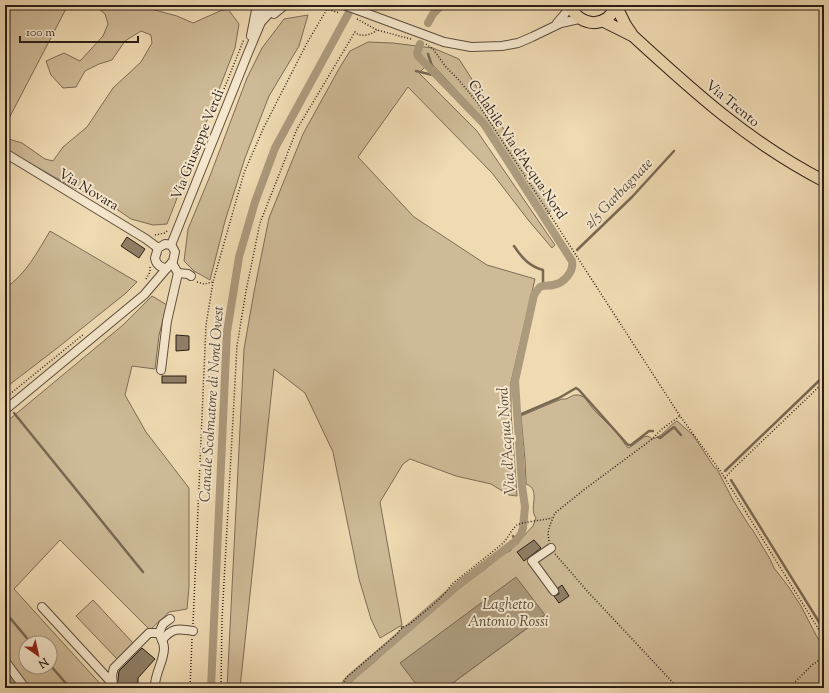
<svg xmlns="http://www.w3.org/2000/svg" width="829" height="693" viewBox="0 0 829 693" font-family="'Sorts Mill Goudy',serif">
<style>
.green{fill:#ceba97;stroke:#7c6c56;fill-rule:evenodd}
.water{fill:#ac9a7d;stroke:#786853}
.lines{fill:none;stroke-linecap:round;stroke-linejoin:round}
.stream{stroke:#786853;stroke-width:2.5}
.canal{stroke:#ac9a7d;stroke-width:8}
.building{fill:#907f67;stroke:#2a1d15}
.minor-casing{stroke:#5b4c3c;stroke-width:10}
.major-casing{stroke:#2a1d15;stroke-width:13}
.path{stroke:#2a1d15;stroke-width:1.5;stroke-dasharray:1 2;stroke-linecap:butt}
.minor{stroke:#f5e7cd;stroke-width:8}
.major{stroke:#efdab2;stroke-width:11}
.labels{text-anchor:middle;stroke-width:4;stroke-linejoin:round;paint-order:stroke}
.street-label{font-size:14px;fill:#2a1d15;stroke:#f5e7cd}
.water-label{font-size:15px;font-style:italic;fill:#584939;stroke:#f5e7cd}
</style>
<rect width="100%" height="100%" fill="#efdab2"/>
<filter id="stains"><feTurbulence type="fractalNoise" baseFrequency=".005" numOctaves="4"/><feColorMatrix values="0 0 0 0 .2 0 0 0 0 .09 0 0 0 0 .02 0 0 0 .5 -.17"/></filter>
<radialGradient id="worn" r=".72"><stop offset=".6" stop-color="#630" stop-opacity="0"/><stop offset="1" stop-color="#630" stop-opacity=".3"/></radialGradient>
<!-- green -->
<g class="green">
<path d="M5 5H68L5 126Z"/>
<path d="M94 5H136L177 16 193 23 220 11 228 9 239 24 235 48 167 224 153 225 131 219 102 199 72 187 5 149V138L22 143 45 159 53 161 63 147 87 127 113 88 141 62 152 43 151 35 141 31 125 41 112 60 99 64 85 71 76 87 63 88 51 75 46 61 64 53 80 61 103 36 108 24 105 14Z"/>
<path d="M308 15 299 46 269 96 245 158 225 221 210 280 194 271 184 261 188 229 210 176 247 78 262 48 284 19Z"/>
<path d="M368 42 393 43 433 48 459 59 554 208 546 215 487 123 430 62 419 73 477 131 555 245 552 248 529 221 492 173 408 87 358 157 414 217 487 265 535 279 511 382V413L517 496 509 495 491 484 456 476 410 459 403 464 380 502 402 625 380 638 371 619 359 579 333 452 305 393 274 369 240 688H227L244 349 254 292 269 218 303 134 340 67 350 51Z"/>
<path d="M50 231 137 282 126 293 56 349 5 388V288C25 276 38 251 50 231Z"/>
<path d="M152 296 167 305 159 335 155 369 132 366 125 395 146 432 189 488V587L187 609 169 612 150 630 60 540 14 589 104 688H29L5 656V423L123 325ZM26 643H50V667H26Z"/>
<path d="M574 395H579L584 397 594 410 617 433 627 447 629 448 644 437 648 436 652 439C663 437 668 426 677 421L693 435 714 467 717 469 733 500 750 527 752 529 770 559 774 568 788 586 801 606 817 637 824 647V688H446L544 616 401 662 419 688H349L348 686C358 673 373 666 383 653L453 593 488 567 500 556 510 551 533 526 536 518C528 508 542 490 526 484V482L525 460 521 416 554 402 562 399H566Z"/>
<path d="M93 600 134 644 118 660 76 616Z"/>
</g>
<!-- water -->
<path class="water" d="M516 577 545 615 446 688H419L400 663Z"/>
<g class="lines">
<!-- stream -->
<g class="stream">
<path d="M428 54 434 72"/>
<path d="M416 71 437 76"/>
<path d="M514 246C522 258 529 266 543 270V286"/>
<path d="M577 250 632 197 674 151"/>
<path d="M569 257 571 255"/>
<path d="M14 413 143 572"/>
<path d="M517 416 559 398 576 388 579 390 628 445H631L649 431H653"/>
<path d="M658 437 660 438 674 427 681 435"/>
<path d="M725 471 824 376"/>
<path d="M731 480 824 630"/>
<path d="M513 536 516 541"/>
<path d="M5 612 31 643"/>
<path d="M402 627 405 631"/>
<path d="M50 665 70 688"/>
</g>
<!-- canal -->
<g class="canal">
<path d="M428 23 433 14 442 5"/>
<path d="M5 672 17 688"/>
<path d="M211 688 227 332 239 257 255 202 275 148 353 5"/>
<path d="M345 688 346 683 349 679 462 582 516 541 521 534 523 528 525 507 522 486 515 381 534 295C536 292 538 289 540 287 544 285 549 286 553 285 564 283 574 272 572 261L484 124 418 56 417 53 420 44"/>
</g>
</g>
<!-- building -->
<g class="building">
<path d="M127 237 145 249 139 258 121 246Z"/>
<path d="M176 335 189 336V350L176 351Z"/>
<rect x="162" y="376" width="24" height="7"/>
<path d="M534 540 541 548 524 561 517 552Z"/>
<path d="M562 585 569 596 559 603 554 596 559 594 558 588Z"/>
<path d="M142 648 155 659 138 678V688H117L119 671Z"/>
</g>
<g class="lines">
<!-- minor casing -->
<g class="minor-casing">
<g id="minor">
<path d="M344 5 444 42 471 47 502 46 518 43 532 37 561 23 579 19"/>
<path d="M274 14 285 5"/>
<path d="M257 21 267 5"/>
<path d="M557 23 564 15 571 5"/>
<path d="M251 36 257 5"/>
<path d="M5 153 146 239 158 248"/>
<path d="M171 245 248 53 261 22 277 5"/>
<path d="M172 263 178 273 188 274 191 276"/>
<path d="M161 370 167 321 178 273"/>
<path d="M5 410 144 295 173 261 175 252 173 248 171 245 165 244 158 248 155 258C156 264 160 268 167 268"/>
<path d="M551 548 532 561 554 591"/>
<path d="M42 607 112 683"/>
<path d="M162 640C172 628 178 628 193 631"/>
<path d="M5 661 25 688"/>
<path d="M113 685 112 675 114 668 149 633H159"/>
<path d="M155 688C154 674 164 662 164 648 164 643 161 638 159 633L163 624 170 619"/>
</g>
</g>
<!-- major casing -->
<g class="major-casing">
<g id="major">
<path d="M570 5C579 28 608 29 616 5"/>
<path d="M616 6 625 24 633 36C694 92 750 143 824 181"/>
<path d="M603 21 631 35"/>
</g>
</g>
<!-- path -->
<g class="path">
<path d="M293 7 315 6 340 13"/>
<path d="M357 19 377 30 411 39"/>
<path d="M426 44 433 49 446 67 457 78 477 102 680 416 721 472 824 638"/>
<path d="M224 89 244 39"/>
<path d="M155 235 165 233 168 230"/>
<path d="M146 279 150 272V267"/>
<path d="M197 282 204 284 213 282 244 173 264 127 307 43 327 9"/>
<path d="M5 398 84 334"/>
<path d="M725 478 732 470 824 382"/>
<path d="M549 541 548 533 550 525 555 513 585 489 651 440 662 429 680 416"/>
<path d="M555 554 589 593 678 688"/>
<path d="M193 624 206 325 213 282"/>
<path d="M190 688 192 639"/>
<path d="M221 688 222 619 237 346 246 291 260 223 297 129 355 32C361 38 371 35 377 30"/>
<path d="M334 688 342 684 347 677 397 634C403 625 404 628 411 623 425 611 442 599 452 584L501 545C508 539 510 531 517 525 521 522 545 520 552 518"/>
<path d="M789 688 812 665 824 657"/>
</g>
<!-- minor -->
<use href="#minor" class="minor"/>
<!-- major -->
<use href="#major" class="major"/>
</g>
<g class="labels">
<!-- street labels -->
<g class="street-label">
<text transform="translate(733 103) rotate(39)" y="5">Via Trento</text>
<text transform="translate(197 144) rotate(-68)" y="5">Via Giuseppe Verdi</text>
<text transform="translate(518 149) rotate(56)" y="5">Ciclabile Via d’Acqua Nord</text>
<text transform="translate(89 189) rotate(31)" y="5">Via Novara</text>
</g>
<!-- water labels -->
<g class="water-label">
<text transform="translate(618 193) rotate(-46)" y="5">2/5 Garbagnate</text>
<text transform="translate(211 404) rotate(-86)" y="5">Canale Scolmatore di Nord Ovest</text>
<text transform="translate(506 441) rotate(-94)" y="5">Via d'Acqua Nord</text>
<text x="508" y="609">Laghetto<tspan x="508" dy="17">Antonio Rossi</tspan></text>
</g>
</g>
<!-- margin -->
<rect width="829" height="693" fill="none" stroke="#efdab2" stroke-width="20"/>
<rect x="6" y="6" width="817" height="681" fill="none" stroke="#2a1d15" stroke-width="2"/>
<rect x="10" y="10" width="809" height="673" fill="none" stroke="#2a1d15"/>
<!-- north arrow -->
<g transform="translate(38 655) rotate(146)"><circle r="19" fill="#f5e7cd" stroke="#a49683"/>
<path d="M0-3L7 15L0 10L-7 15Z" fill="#8f2418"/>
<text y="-6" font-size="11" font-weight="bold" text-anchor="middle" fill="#2a1d15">N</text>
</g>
<!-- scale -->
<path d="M20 36v6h118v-6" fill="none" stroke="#2a1d15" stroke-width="2"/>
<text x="26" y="36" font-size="12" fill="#2a1d15" stroke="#f5e7cd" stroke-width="3" paint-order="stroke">100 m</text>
<rect width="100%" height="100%" filter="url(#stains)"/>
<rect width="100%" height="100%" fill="url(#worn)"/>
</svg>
